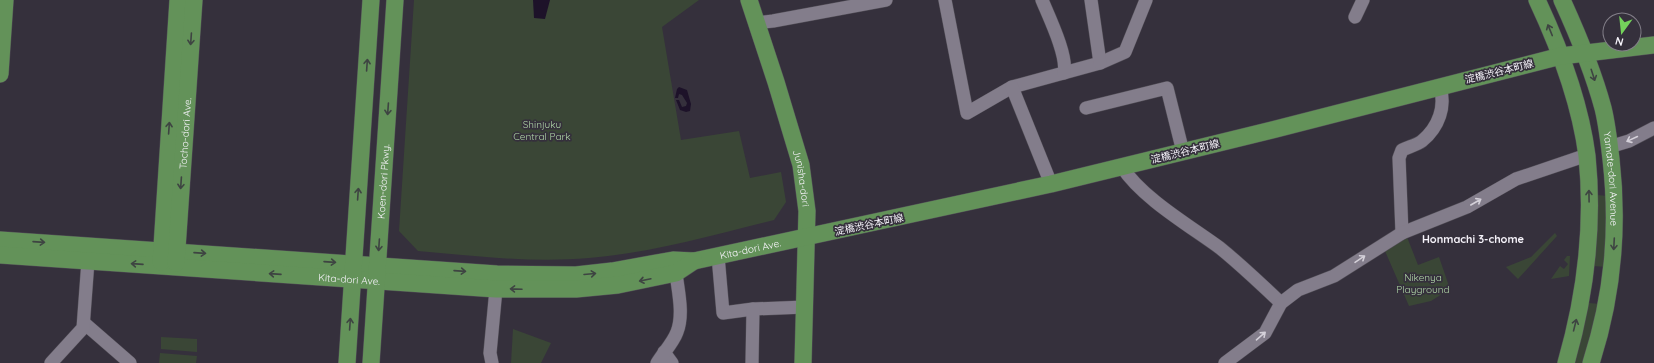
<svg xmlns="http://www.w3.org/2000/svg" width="1654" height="363" viewBox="0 0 1654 363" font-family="Quicksand,'Noto Sans JP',sans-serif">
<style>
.green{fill:#3a4636}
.water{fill:#1d1229}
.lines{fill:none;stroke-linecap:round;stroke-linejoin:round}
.minor-casing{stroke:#514d56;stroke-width:14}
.major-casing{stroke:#514d56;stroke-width:18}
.minor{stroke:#837d8b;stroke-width:13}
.major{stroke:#639259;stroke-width:17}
.oneway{stroke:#3e4442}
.oneway2{stroke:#d4d0d9}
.labels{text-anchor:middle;stroke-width:3.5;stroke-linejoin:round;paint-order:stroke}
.street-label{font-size:10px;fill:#f6f3fa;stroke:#35303c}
.park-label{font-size:10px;fill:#b0d6a7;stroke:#35303c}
.neighbourhood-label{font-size:11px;font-weight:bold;fill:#f6f3fa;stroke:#35303c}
</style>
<rect width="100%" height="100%" fill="#35303c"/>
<!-- green -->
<g class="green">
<path d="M414 0H699L662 27 681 140 739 131 750 178 781 172 786 202 774 220C714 235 650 253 589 258 532 263 475 256 418 251L399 231Z"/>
<path d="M1597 195 1608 196 1607 267 1593 266Z"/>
<path d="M1555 233 1557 236 1518 279 1506 267 1531 257Z"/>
<path d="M1407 237 1418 265 1439 257 1450 289 1431 301 1409 306 1385 251Z"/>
<path d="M1567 256H1570L1569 276 1551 279 1560 266 1564 269 1568 264 1564 260Z"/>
<path d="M1589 303 1600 304 1583 363H1572Z"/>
<path d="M513 329 551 343 541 363H511Z"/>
<path d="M161 337 197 339V352L161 349Z"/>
<path d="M160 353 197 356 196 363H159Z"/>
</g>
<!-- water -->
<g class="water">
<path d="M533 0H550L545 19 534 18Z"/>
<path d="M679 87 687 90 691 104 690 111 686 112 680 110 676 100H679L682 107 686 106 687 103 682 95 679 94 678 98H675L677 89Z"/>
</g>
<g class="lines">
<!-- minor casing -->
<g class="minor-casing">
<g id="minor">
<path d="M945 0 967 113 1012 87 1100 63 1125 52 1146 0"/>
<path d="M1042 0C1049 17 1068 56 1064 73"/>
<path d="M1091 0 1100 63"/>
<path d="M1355 17 1363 0"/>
<path d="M756 23 773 21 886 0"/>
<path d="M1012 87 1051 184"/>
<path d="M1086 108 1167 88 1183 152"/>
<path d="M1609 147 1629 141 1654 128"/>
<path d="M1122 167C1142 198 1190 226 1220 248 1241 265 1261 284 1281 303"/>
<path d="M1402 233 1399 158 1402 150C1408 147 1417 145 1422 141 1439 127 1446 106 1440 87"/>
<path d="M718 256 723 313 753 309 805 307"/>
<path d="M84 323 130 363"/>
<path d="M664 352 672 363"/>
<path d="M51 363 83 328 88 261"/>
<path d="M492 363 490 353 496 289"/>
<path d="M657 363C663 353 673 343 677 332 684 314 678 291 676 273"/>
<path d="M752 363 753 309"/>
<path d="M1225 363 1265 333 1281 303 1298 290 1334 276 1402 233 1467 207 1516 179 1587 155"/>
</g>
</g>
<!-- major casing -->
<g class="major-casing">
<g id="major">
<path id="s1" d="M749 0 776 82 801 165 807 211 803 363"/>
<path d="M1537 0C1560 49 1580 102 1587 156 1594 225 1585 297 1566 363"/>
<path id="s2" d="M1562 0C1578 35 1593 71 1603 108 1607 124 1609 142 1611 159 1619 230 1613 295 1591 363"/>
<path d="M0 74 5 0"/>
<path id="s3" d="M0 240 497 274 576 275 612 271 673 260 694 261 1051 184 1276 129 1561 56 1654 45"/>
<path id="s4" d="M0 255 496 289H576L618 285 676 273 694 261"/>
<path d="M161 262 178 0"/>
<path id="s5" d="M176 263 194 0"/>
<path d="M347 363 371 0"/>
<path id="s6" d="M371 363 395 0"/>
</g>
</g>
<!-- minor -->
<use href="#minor" class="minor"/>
<!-- major -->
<use href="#major" class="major"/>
</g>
<!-- one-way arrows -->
<defs><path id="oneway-shaft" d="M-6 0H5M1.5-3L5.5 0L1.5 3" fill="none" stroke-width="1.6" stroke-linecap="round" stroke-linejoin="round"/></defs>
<g class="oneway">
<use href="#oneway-shaft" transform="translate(1550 30) rotate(-112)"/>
<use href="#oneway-shaft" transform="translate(191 39) rotate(94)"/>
<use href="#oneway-shaft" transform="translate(367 65) rotate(-86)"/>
<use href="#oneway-shaft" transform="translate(1593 75) rotate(72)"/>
<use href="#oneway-shaft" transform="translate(388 109) rotate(94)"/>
<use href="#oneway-shaft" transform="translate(169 128) rotate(-86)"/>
<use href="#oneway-shaft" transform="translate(181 183) rotate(94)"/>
<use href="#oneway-shaft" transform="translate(358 194) rotate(-86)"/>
<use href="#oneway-shaft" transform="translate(1589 196) rotate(-91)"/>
<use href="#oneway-shaft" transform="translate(39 242) rotate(4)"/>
<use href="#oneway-shaft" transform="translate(1614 244) rotate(93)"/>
<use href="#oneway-shaft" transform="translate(379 245) rotate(94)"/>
<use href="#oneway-shaft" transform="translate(200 253) rotate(4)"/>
<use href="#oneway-shaft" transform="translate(330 262) rotate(4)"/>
<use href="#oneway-shaft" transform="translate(137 264) rotate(-176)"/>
<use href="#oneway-shaft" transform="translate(460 271) rotate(4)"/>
<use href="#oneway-shaft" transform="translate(275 274) rotate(-176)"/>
<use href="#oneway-shaft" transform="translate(590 274) rotate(-5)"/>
<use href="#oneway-shaft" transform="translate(645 280) rotate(168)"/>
<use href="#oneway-shaft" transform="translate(516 289) rotate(-178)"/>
<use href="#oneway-shaft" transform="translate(350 324) rotate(-86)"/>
<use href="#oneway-shaft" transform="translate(1575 325) rotate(-76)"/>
</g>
<g class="oneway2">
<use href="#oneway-shaft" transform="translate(1632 139) rotate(155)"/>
<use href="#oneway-shaft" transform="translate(1476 202) rotate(-30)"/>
<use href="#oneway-shaft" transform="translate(1360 259) rotate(-34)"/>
<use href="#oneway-shaft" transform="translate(1261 336) rotate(-41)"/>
</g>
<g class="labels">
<!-- street labels -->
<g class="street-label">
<text transform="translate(1499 71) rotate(-14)" y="4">淀橋渋谷本町線</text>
<text dy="4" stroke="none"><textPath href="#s5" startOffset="130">Tocho-dori Ave.</textPath></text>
<text transform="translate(1185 151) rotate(-14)" y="4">淀橋渋谷本町線</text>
<text dy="4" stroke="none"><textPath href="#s1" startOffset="186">Junisha-dori</textPath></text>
<text dy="4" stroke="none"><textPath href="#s2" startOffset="187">Yamate-dori Avenue</textPath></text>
<text dy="4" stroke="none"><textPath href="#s6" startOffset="182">Koen-dori Pkwy.</textPath></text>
<text transform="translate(869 224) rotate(-12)" y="4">淀橋渋谷本町線</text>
<text dy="4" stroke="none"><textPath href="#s3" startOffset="754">Kita-dori Ave.</textPath></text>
<text dy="4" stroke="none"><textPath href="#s4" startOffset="350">Kita-dori Ave.</textPath></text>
</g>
<!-- park labels -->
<g class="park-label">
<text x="542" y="128">Shinjuku<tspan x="542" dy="12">Central Park</tspan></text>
<text x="1423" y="281">Nikenya<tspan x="1423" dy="12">Playground</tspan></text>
</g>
<!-- neighbourhood labels -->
<g class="neighbourhood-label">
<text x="1473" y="243">Honmachi 3-chome</text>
</g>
</g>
<!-- north arrow -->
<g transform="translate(1622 32) rotate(195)"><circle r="19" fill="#35303c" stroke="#827e88"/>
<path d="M0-3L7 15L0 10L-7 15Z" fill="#74d25b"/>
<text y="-6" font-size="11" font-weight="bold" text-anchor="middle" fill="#f6f3fa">N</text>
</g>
</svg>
